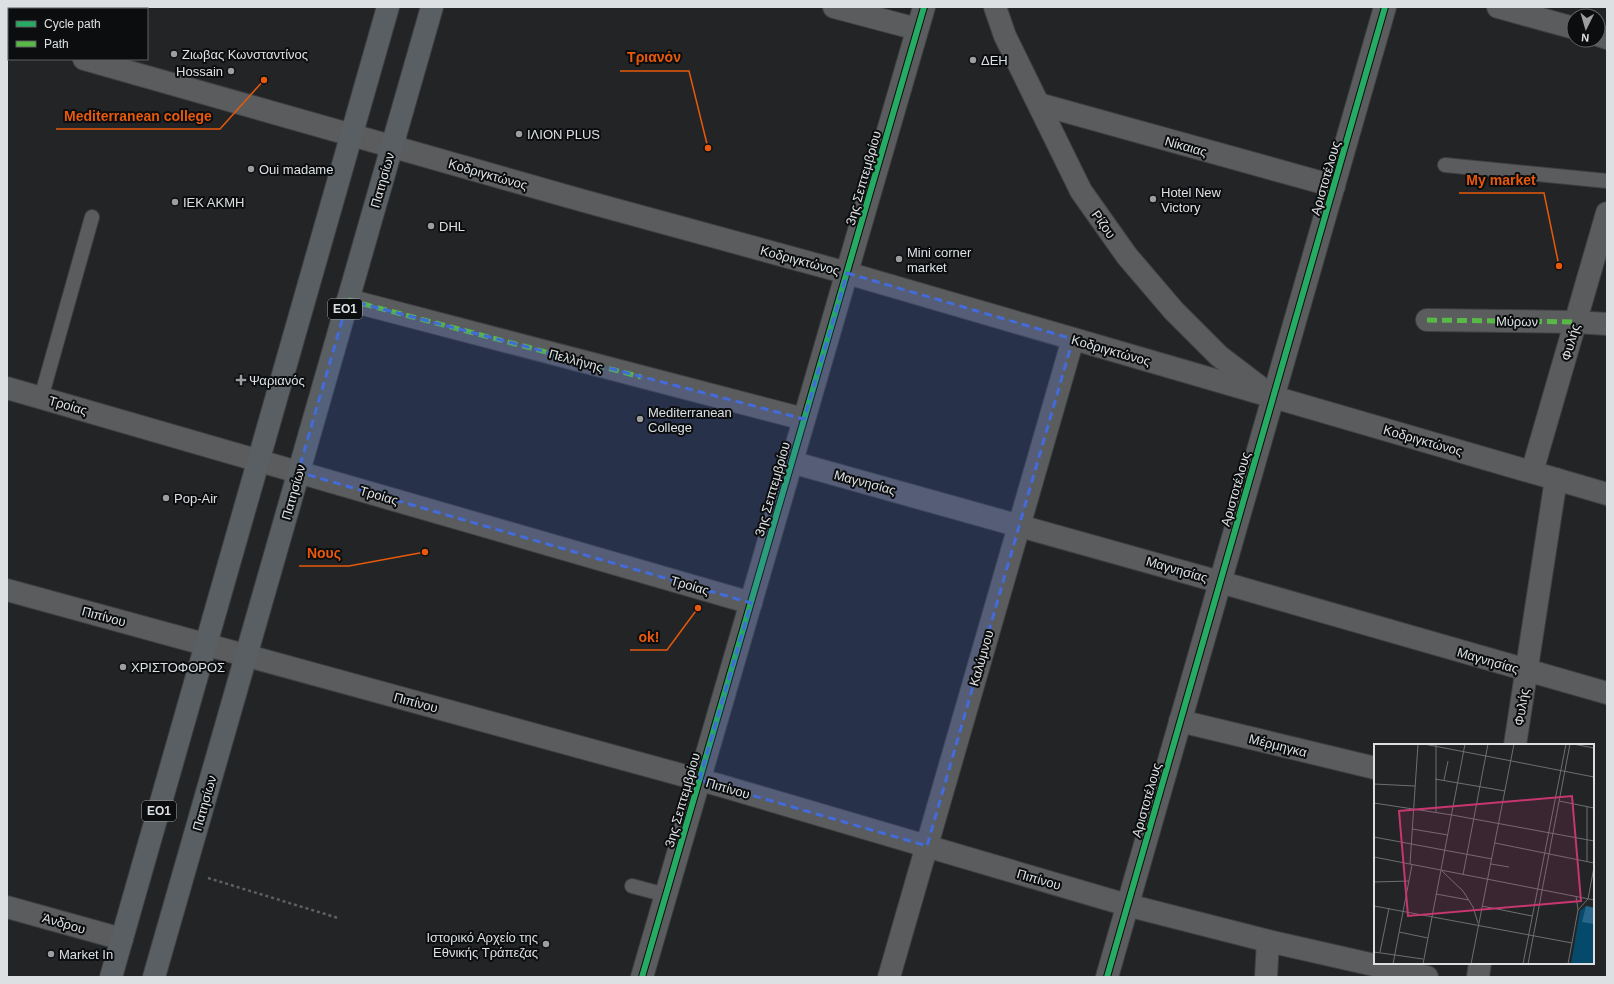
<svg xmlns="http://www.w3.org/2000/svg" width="1614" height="984" viewBox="0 0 1614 984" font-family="Helvetica,sans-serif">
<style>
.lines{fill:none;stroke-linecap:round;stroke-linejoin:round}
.lane-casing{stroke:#3e3f41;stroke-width:16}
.street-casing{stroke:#3e3f41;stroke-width:24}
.secondary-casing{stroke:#3e3f41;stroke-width:24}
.primary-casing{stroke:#3e3f41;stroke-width:24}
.path{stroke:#5f6062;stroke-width:2.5;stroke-dasharray:3 3;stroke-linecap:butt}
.lane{stroke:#5a5c5d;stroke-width:14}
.street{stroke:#5a5c5d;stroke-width:22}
.secondary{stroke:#5a5c5d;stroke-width:22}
.primary{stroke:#595f62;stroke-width:22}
.quiet{stroke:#58b947;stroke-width:5;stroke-dasharray:10 5;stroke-linecap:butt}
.cycleway-casing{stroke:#0b0d0f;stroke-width:8}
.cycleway{stroke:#26ab63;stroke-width:6}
.marked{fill:#436bda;fill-opacity:0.2;stroke:#436bda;stroke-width:3;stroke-dasharray:8 5;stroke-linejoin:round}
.poi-dot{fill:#9c9ea0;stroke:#0b0d0f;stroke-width:1.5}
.labels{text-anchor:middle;stroke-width:4;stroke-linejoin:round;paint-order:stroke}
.shield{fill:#0b0d0f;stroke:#9ea1a3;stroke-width:1}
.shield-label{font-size:12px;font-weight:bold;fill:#dde0e2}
.poi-label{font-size:13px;fill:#dde0e2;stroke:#0b0d0f;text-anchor:start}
.street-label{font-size:13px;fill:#dde0e2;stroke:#0b0d0f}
.inset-road{fill:none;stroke:#6d6f71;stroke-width:1}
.view{fill:#c6366f;fill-opacity:0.15;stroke:#c6366f;stroke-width:2}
.inset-edge{fill:none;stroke:#dde0e2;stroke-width:2}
.leader{fill:none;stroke:#e8590c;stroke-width:1.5}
.callout-dot{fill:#e8590c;stroke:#0b0d0f;stroke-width:1.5}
.callout-label{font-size:14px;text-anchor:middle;font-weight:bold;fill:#e8590c;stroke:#0b0d0f;stroke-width:4;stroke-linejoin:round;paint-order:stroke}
</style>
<rect width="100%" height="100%" fill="#222426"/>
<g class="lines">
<!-- lane casing -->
<g class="lane-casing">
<g id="lane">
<path d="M1445 165 1607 181"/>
<path d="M41 398 92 217"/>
<path d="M632 886 666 895"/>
</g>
</g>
<!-- street casing -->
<g class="street-casing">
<g id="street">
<path d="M834 7 917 29"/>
<path d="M995 7 1005 36 1081 191 1127 256 1174 311 1219 356 1273 397"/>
<path d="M1039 104 1334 186"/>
<path d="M348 300 804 419"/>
<path d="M1427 320 1576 322 1607 324"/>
<path d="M7 388 751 603"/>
<path d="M791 462 1220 582 1607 693"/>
<path d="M1532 472 1607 213"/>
<path d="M1180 721 1375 768"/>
<path d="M1515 745 1556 479"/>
<path d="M7 907 122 939"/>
<path d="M889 977 1073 339"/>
<path d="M1266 977 1268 941"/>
<path d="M1478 977 1480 963"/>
</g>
</g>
<!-- secondary casing -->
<g class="secondary-casing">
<g id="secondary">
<path d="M32 7 33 9"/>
<path d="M1498 7 1574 28"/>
<path d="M1598 35 1607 38"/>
<path d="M7 37 9 38"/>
<path d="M84 59 584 201 847 273 1607 494"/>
<path d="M7 590 722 786 1127 905 1268 941 1427 977"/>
<path d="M642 977 924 7"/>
<path d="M1107 977 1385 7"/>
</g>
</g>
<!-- primary casing -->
<g class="primary-casing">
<g id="primary">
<path d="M111 977 388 7"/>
<path d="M154 977 432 7"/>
</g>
</g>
<!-- path -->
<path class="path" d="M208 878 338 918"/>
<!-- lane -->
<use href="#lane" class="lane"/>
<!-- street -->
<use href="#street" class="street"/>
<!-- secondary -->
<use href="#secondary" class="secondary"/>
<!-- primary -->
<use href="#primary" class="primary"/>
<!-- quiet -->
<g class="quiet">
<path d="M348 300 641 377"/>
<path d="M1427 320 1576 322"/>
</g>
<!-- cycleway casing -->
<g class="cycleway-casing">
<g id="cycleway">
<path d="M642 977 924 7"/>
<path d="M1107 977 1385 7"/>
</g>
</g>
<!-- cycleway -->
<use href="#cycleway" class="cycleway"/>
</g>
<!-- marked area -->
<path class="marked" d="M847 273 1073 339 927 846 699 780 751 603 298 472 348 300 804 419Z"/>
<!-- markers -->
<g class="poi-dot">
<circle cx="174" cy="54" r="4"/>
<circle cx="973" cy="60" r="4"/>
<circle cx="231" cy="71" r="4"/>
<circle cx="519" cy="134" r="4"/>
<circle cx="251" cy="169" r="4"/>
<circle cx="1153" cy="199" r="4"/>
<circle cx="175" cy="202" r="4"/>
<circle cx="431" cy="226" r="4"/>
<circle cx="899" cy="259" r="4"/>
<path d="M239 374h4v4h4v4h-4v4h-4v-4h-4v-4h4z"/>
<circle cx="640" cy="419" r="4"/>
<circle cx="166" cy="498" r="4"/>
<circle cx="123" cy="667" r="4"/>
<circle cx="546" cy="944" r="4"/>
<circle cx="51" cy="954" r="4"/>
</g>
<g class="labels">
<!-- shield labels -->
<g class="shield">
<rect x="328" y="299" width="34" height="20" rx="3"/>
<rect x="142" y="801" width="34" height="20" rx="3"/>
</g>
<g class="shield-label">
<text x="345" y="313">ΕΟ1</text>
<text x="159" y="815">ΕΟ1</text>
</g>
<!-- poi labels -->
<g class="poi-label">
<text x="182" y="59">Ζιωβας Κωνσταντίνος</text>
<text x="981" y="65">ΔΕΗ</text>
<text x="223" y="76" text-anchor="end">Hossain</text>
<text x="527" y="139">ΙΛΙΟΝ PLUS</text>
<text x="259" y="174">Oui madame</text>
<text x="1161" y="197">Hotel New<tspan x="1161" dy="15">Victory</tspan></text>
<text x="183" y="207">ΙΕΚ ΑΚΜΗ</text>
<text x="439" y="231">DHL</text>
<text x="907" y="257">Mini corner<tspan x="907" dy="15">market</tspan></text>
<text x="249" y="385">Ψαριανός</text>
<text x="648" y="417">Mediterranean<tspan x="648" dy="15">College</tspan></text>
<text x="174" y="503">Pop-Air</text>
<text x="131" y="672">ΧΡΙΣΤΟΦΟΡΟΣ</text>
<text x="538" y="942" text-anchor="end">Ιστορικό Αρχείο της<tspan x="538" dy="15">Εθνικής Τράπεζας</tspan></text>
<text x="59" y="959">Market In</text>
</g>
<!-- street labels -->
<g class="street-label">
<text transform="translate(1186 146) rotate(16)" y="5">Νίκαιας</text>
<text transform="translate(488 174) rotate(16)" y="5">Κοδριγκτώνος</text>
<text transform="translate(863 178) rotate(-74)" y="5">3ης Σεπτεμβρίου</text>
<text transform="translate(1325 178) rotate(-74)" y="5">Αριστοτέλους</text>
<text transform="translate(382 180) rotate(-74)" y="5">Πατησίων</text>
<text transform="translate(1104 224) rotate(54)" y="5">Ρίζου</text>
<text transform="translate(800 260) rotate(15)" y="5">Κοδριγκτώνος</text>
<text transform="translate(1517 321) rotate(1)" y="5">Μύρων</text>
<text transform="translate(1570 342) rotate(-74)" y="5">Φυλής</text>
<text transform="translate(1111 350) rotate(16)" y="5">Κοδριγκτώνος</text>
<text transform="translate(576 360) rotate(15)" y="5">Πελλήνης</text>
<text transform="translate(68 405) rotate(16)" y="5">Τροίας</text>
<text transform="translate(1423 440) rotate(16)" y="5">Κοδριγκτώνος</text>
<text transform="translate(865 482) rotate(15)" y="5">Μαγνησίας</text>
<text transform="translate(772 489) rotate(-74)" y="5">3ης Σεπτεμβρίου</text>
<text transform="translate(1235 489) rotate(-74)" y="5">Αριστοτέλους</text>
<text transform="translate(293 492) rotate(-74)" y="5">Πατησίων</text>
<text transform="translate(379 495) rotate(16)" y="5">Τροίας</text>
<text transform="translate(1177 569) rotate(16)" y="5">Μαγνησίας</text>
<text transform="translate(690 585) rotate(16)" y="5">Τροίας</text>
<text transform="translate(104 616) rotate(15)" y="5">Πιπίνου</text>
<text transform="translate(981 658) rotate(-74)" y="5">Καλύμνου</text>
<text transform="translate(1488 660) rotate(16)" y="5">Μαγνησίας</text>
<text transform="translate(416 702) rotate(15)" y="5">Πιπίνου</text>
<text transform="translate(1521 707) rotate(-81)" y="5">Φυλής</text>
<text transform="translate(1278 745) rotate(14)" y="5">Μέρμηγκα</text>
<text transform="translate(728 788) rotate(16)" y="5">Πιπίνου</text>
<text transform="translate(682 800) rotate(-74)" y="5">3ης Σεπτεμβρίου</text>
<text transform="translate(1146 800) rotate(-74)" y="5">Αριστοτέλους</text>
<text transform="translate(204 803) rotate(-74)" y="5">Πατησίων</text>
<text transform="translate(1039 879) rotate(16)" y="5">Πιπίνου</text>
<text transform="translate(64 923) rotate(16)" y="5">Άνδρου</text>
</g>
</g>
<!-- overview -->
<g transform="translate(1374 744)">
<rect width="220" height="220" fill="#222426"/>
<path d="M212 162 220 163V220H197L206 167Z" fill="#054a6a"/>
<path d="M212 162 220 164V180L208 178Z" fill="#276689"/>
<path class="inset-road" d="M50 0 220 33M199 0 220 4M62 1V68M61 35 131 47M70 36 74 17M0 40 41 42M185 57 220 64M0 59 78 71 220 97M38 85 74 91M0 93 118 115M121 99 220 119M0 113 220 156M213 117V63M36 120 44 0M117 120 135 123M68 127 89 147 99 163 104 179M89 131 114 0M0 138 35 137M62 150 95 156M214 155 220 123M0 162 198 199M108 162 158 172M204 166 214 155M25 188 54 194M0 208 49 215M6 208 15 164M19 220 38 121M49 220 91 0M97 220 140 0M149 220 192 0M154 220 196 0M194 220 204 166 202 152"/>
<path class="view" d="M198 52 207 157 34 172 25 67Z"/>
<rect width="220" height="220" class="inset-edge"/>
</g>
<!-- callouts -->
<path class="leader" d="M708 148L689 71H620M264 80L220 129H56M1559 266L1544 193H1459M425 552L349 566H299M698 608L667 650H630"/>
<g class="callout-dot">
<circle cx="708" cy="148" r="4"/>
<circle cx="264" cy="80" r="4"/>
<circle cx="1559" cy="266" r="4"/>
<circle cx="425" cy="552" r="4"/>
<circle cx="698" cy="608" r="4"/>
</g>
<g class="callout-label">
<text x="654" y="62">Τριανόν</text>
<text x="138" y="121">Mediterranean college</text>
<text x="1501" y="185">My market</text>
<text x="324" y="558">Νους</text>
<text x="649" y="642">ok!</text>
</g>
<!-- border -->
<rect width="1614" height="984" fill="none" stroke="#dde0e2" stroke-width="16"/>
<!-- legend -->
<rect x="8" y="8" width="140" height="52" fill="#0b0d0f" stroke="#5f6163"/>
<rect x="16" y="21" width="20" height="6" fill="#26ab63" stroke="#5f6163"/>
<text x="44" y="28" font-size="12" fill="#dde0e2">Cycle path</text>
<rect x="16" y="41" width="20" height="6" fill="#58b947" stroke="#5f6163"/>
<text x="44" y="48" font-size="12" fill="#dde0e2">Path</text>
<!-- north arrow -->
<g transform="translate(1586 28) rotate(185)"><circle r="19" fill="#0b0d0f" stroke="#5f6163"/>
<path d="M0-3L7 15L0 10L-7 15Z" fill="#9c9ea0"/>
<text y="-6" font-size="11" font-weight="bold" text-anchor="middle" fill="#dde0e2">N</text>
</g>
</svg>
